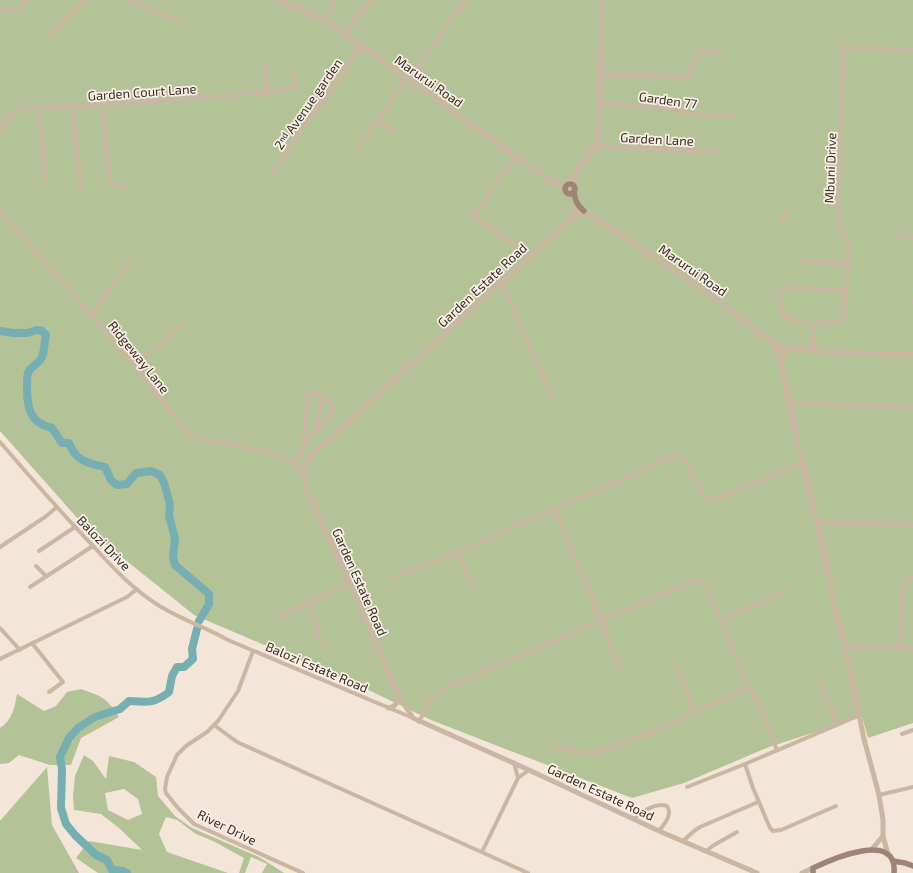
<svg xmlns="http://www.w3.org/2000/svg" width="913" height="873" viewBox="0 0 913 873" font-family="'Exo 2',sans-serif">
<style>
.green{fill:#b4c298;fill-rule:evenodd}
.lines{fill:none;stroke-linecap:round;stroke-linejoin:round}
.river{stroke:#76aeb1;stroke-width:8}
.minor{stroke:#cbb6a4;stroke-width:4}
.tertiary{stroke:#cbb6a4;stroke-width:5}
.secondary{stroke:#9f8475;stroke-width:5.5}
.labels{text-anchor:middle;stroke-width:3.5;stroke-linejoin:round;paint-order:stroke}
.street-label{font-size:13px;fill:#362b26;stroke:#faf0e5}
</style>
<rect width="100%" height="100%" fill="#f3e6d8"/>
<!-- green -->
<g class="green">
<path d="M0 0H913V723L868 738 862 717 769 747 684 783 632 798 431 720 356 684 194 615 87 529 0 431Z"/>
<path d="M81 689C103 697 106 697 119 717L81 738 71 765H50L19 755 9 763 0 764V728C12 720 15 707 17 694L44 711 56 706 67 692Z"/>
<path d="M84 755 93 761 106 779 109 756 134 762 156 777 158 796 175 816 192 828 259 857 284 873H262L267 864 251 857 245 873H239L244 858 215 842 196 834 177 820 166 817 159 834 167 852 228 873H98L76 858 89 841 142 850 119 828 101 814 74 810 73 796 75 776ZM124 789 138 799 142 814 128 820 108 810 105 793Z"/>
<path d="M47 767 52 825 79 873H0V821Z"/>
</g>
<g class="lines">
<!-- river -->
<g class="river">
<path d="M0 331 14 333H27L37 330 42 331 46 335C44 342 45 350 42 357 40 363 31 366 28 373 27 377 27 384 27 388 27 408 30 423 52 428L62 443H69C76 461 87 463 105 467L111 480 117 485 127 484 136 473 151 471 160 475 164 483 170 504 169 516 175 538 173 557 175 565 209 594V604L199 621"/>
<path d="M127 873 123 871 112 870 107 860 96 855 75 835 66 824 61 808 62 769 60 757 69 738 78 728 95 717 120 709 129 701C147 702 154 704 169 692L172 676 177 667H184L193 659 192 649 197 629"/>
</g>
<!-- minor -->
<g class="minor">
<path d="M127 0 180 21"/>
<path d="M0 8C14 15 17 9 27 0"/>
<path d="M326 21 334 0"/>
<path d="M345 34 370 0"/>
<path d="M47 37 87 0"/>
<path d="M844 48 913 49"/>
<path d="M601 75 686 77 692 73 695 58 699 51H721"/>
<path d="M410 81 465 0"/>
<path d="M265 93 291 89 294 87 295 84 293 73"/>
<path d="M600 104 656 106 698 115H733"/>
<path d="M101 105 110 179 115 185 127 187"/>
<path d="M73 106 81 192"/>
<path d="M39 107 46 180"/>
<path d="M0 131 5 121 11 113 31 108 101 105 263 93 267 89 266 63"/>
<path d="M395 132 377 120 406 78"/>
<path d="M596 146 717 152"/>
<path d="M358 150 377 120"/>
<path d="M516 157 473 215 531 256"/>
<path d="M271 174 322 103 361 46"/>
<path d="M0 210 137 368 185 430C197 440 214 441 229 444 254 449 282 454 303 469"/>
<path d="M782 223 783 217 786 214"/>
<path d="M898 236 913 237"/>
<path d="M800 260 847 264"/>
<path d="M502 283 553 399"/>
<path d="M912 302H913"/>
<path d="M91 315 130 260"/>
<path d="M814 325 787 318C779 310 780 300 783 290L787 287 845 291"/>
<path d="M813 351 814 325 819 323 841 322 844 316 849 245 839 227 838 185 844 43"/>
<path d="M134 364 184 325"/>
<path d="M789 403 913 407"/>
<path d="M317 430 327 420 335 406 322 396"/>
<path d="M0 442C31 478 62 514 95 548 114 569 134 590 158 605 180 619 205 627 228 640L413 718"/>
<path d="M304 445 305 440 304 437 308 396 311 392 322 396C320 408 319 437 305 440"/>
<path d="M296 464 302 449"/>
<path d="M554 510 589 589 619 666"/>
<path d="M816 522 913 525"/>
<path d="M0 547 45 517 57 507"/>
<path d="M39 551 75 527"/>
<path d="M458 552 473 586"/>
<path d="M36 566 46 576"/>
<path d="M392 578 458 552 675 456H680L685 459 704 497 709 500 717 499 803 463"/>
<path d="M30 587 93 546"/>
<path d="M307 603 319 628 317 636 326 647"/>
<path d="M277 618 350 583"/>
<path d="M720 620 787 591"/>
<path d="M0 628 20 650"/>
<path d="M32 643 63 682 49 692"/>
<path d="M845 646 913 649"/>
<path d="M900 648 903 587 905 580 909 578H913"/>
<path d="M253 651 238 691 218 721 207 732 186 746 177 755 167 777 165 789 166 793 177 807 194 824 303 873"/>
<path d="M0 659 127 597 137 589"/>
<path d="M675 663 695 712"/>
<path d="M819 678 838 724"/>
<path d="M419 722 430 700 438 693 482 672 695 580 701 582 706 587 749 687"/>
<path d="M214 725 237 742 528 873"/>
<path d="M902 734 913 730"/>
<path d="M555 748 577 752 593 753 609 749 631 739 646 735 749 687 757 701 777 750"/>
<path d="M514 763 518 778"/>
<path d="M745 764 753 788 770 828 773 831 781 830 836 806"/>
<path d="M687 787 745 764 858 716"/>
<path d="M879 795 913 787"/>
<path d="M634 819C642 812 655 802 667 806 673 815 664 824 659 831"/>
<path d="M683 841 694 831 700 827 758 802"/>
<path d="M706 851 714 845 737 832"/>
<path d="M482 852 518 778 529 770"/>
</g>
<!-- tertiary -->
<g class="tertiary">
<path d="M276 0 326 21 483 133 516 157 548 179 565 188"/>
<path d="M567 185 575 175"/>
<path d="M575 188V175L583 161 596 146 599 134 602 0"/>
<path d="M577 205 571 218 569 221 313 454 303 469 306 489 350 583 398 695 413 718 529 770 659 831 757 873"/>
<path d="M572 217 584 211 708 293 774 344 788 348 827 352 913 355"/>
<path d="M774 344 781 362 794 426 831 583 833 600 845 646 864 739 879 795 883 820V836L888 854"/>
<path d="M781 361 788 348"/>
<path d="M388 708C396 707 397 703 398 696"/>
<path d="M872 849 883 836"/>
<path d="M802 873 813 868"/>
</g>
<!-- secondary -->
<g class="secondary">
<circle cx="570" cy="189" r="5"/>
<path d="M574 191C575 200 576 204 584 211"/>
<path d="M893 861 905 863 913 866"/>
<path d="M813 873V868C832 859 898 830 894 873"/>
</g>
</g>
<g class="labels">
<!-- street labels -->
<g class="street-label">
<text transform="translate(429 81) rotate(35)" y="5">Marurui Road</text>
<text transform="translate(142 92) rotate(-4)" y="5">Garden Court Lane</text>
<text transform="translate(668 100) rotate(8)" y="5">Garden 77</text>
<text transform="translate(308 104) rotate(-55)" y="5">2ⁿᵈ Avenue garden</text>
<text transform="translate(657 139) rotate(3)" y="5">Garden Lane</text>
<text transform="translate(830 168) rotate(-88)" y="5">Mbuni Drive</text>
<text transform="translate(693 270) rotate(35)" y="5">Marurui Road</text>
<text transform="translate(482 285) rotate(-43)" y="5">Garden Estate Road</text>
<text transform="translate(139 357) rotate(51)" y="5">Ridgeway Lane</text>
<text transform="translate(104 543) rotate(46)" y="5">Balozi Drive</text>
<text transform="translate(360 582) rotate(66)" y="5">Garden Estate Road</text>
<text transform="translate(317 667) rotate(23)" y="5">Balozi Estate Road</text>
<text transform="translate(601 792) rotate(25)" y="5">Garden Estate Road</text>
<text transform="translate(227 827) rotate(26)" y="5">River Drive</text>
</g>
</g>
</svg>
